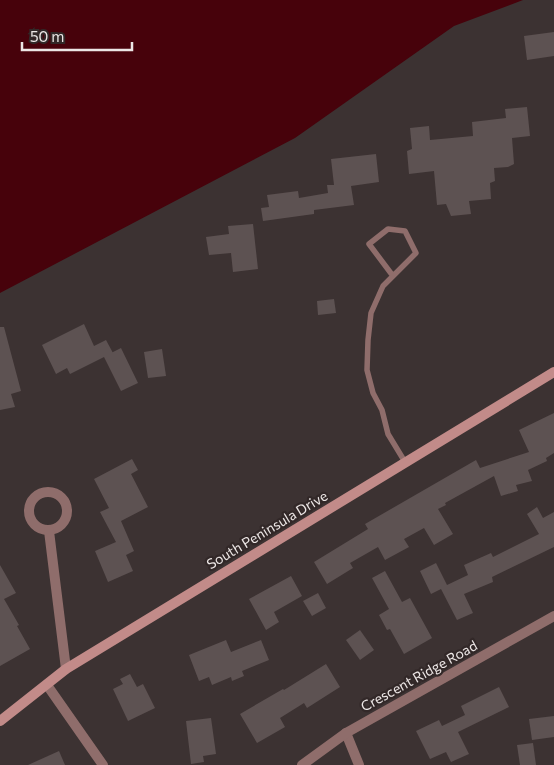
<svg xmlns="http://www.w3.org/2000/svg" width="554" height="765" viewBox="0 0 554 765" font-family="Commissioner,sans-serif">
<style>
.water{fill:#47020b}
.building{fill:#5d5252}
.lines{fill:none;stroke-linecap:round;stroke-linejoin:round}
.service{stroke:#8f6d6b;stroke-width:5.5}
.minor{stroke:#8f6d6b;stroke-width:10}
.secondary{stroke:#c28b89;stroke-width:10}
.labels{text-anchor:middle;stroke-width:4.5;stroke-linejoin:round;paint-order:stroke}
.street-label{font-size:14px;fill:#ede7e6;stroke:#322828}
</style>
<rect width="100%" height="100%" fill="#3c3232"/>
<!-- water -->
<path class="water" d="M0 0H523L454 26 295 138 0 293Z"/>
<!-- building -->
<g class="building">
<path d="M554 32V56L527 60 524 36Z"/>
<path d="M527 107 530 136 512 138 514 164 508 167 494 168 495 181 490 183 491 199 469 201 471 214 451 216 446 204 437 205 434 171 409 174 407 151 412 149 410 128 429 126 430 140 473 136 472 122 506 118 505 109Z"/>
<path d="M376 154 379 182 351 186 354 205 314 210V214L263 221 261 208 269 207 267 195 298 191 299 198 328 193 327 185H334L331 159Z"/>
<path d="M253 224 258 269 233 272 231 253 209 255 206 237 229 234 228 226Z"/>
<path d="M334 299 336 313 318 315 317 301Z"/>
<path d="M84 324 94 346 106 340 113 353 109 354 121 348 138 383 121 391 104 357 70 374 67 368 56 374 42 345Z"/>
<path d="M0 327H4L21 391 11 394 15 407 0 410Z"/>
<path d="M162 349 166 376 148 378 144 352Z"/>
<path d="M554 413V453L546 458 547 461 528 470 532 481 516 485 518 491 501 496 494 476 445 503 446 505 438 509 453 534 434 545 424 528 404 539 409 547 385 560 378 547 350 563 353 568 327 584 314 562 368 529 365 524 476 460 480 468 529 452 519 430Z"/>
<path d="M132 459 138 470 131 474 148 507 121 521 134 551 126 555 133 571 108 582 95 551 116 542 100 512 109 508 94 479Z"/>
<path d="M537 507 543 518 554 512V547L492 577 493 582 464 594 473 613 457 620 441 589 431 594 420 571 436 563 447 585 468 575 464 565 491 553 493 557 539 534 527 514Z"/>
<path d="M0 565 16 593 4 599 19 625 17 626 30 649 0 666Z"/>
<path d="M385 571 402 602 410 598 432 638 404 654 390 629 387 630 379 615 389 609 372 578Z"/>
<path d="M291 576 302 596 274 612 279 622 266 630 249 599Z"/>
<path d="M318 593 326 608 312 616 303 601Z"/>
<path d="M360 630 374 650 360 660 346 640Z"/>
<path d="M226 640 231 652 261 640 269 660 242 671 244 676 232 681 231 677 212 685 209 677 199 681 189 655Z"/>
<path d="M326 664 340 687 307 708 304 703 280 718 285 727 257 743 240 714 283 689 284 690Z"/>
<path d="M130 674 137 687 143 684 155 708 128 721 113 689 123 684 120 679Z"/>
<path d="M499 687 509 707 458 732 469 754 451 762 446 752 430 759 416 731 439 720 442 726 465 715 461 706Z"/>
<path d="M554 716V737L532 740 529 719Z"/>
<path d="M211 718 216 754 203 756 204 762 191 764 186 721Z"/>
<path d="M533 743 536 765H520L517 745Z"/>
<path d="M59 751 65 765H28Z"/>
</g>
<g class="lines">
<!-- service -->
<path class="service" d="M393 276 369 244 388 229 405 231 416 253 383 286 371 313 368 340 367 370 373 393 382 410 388 434 405 462"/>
<!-- minor -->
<g class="minor">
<circle cx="48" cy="511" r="19"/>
<path d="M49 531 66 669"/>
<path d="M47 685 103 765"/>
<path d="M346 733 359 765"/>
<path d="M302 765 346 733 554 616"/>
</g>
<!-- secondary -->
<path class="secondary" d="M0 721 66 669 554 372"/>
</g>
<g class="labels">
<!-- street labels -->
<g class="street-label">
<text transform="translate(267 530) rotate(-31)" y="5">South Peninsula Drive</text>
<text transform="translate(419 676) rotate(-29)" y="5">Crescent Ridge Road</text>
</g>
</g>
<!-- scale -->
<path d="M22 42v8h110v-8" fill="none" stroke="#ede7e6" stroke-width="2.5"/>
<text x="30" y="42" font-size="15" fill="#ede7e6" stroke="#322828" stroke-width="4" paint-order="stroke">50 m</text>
</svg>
